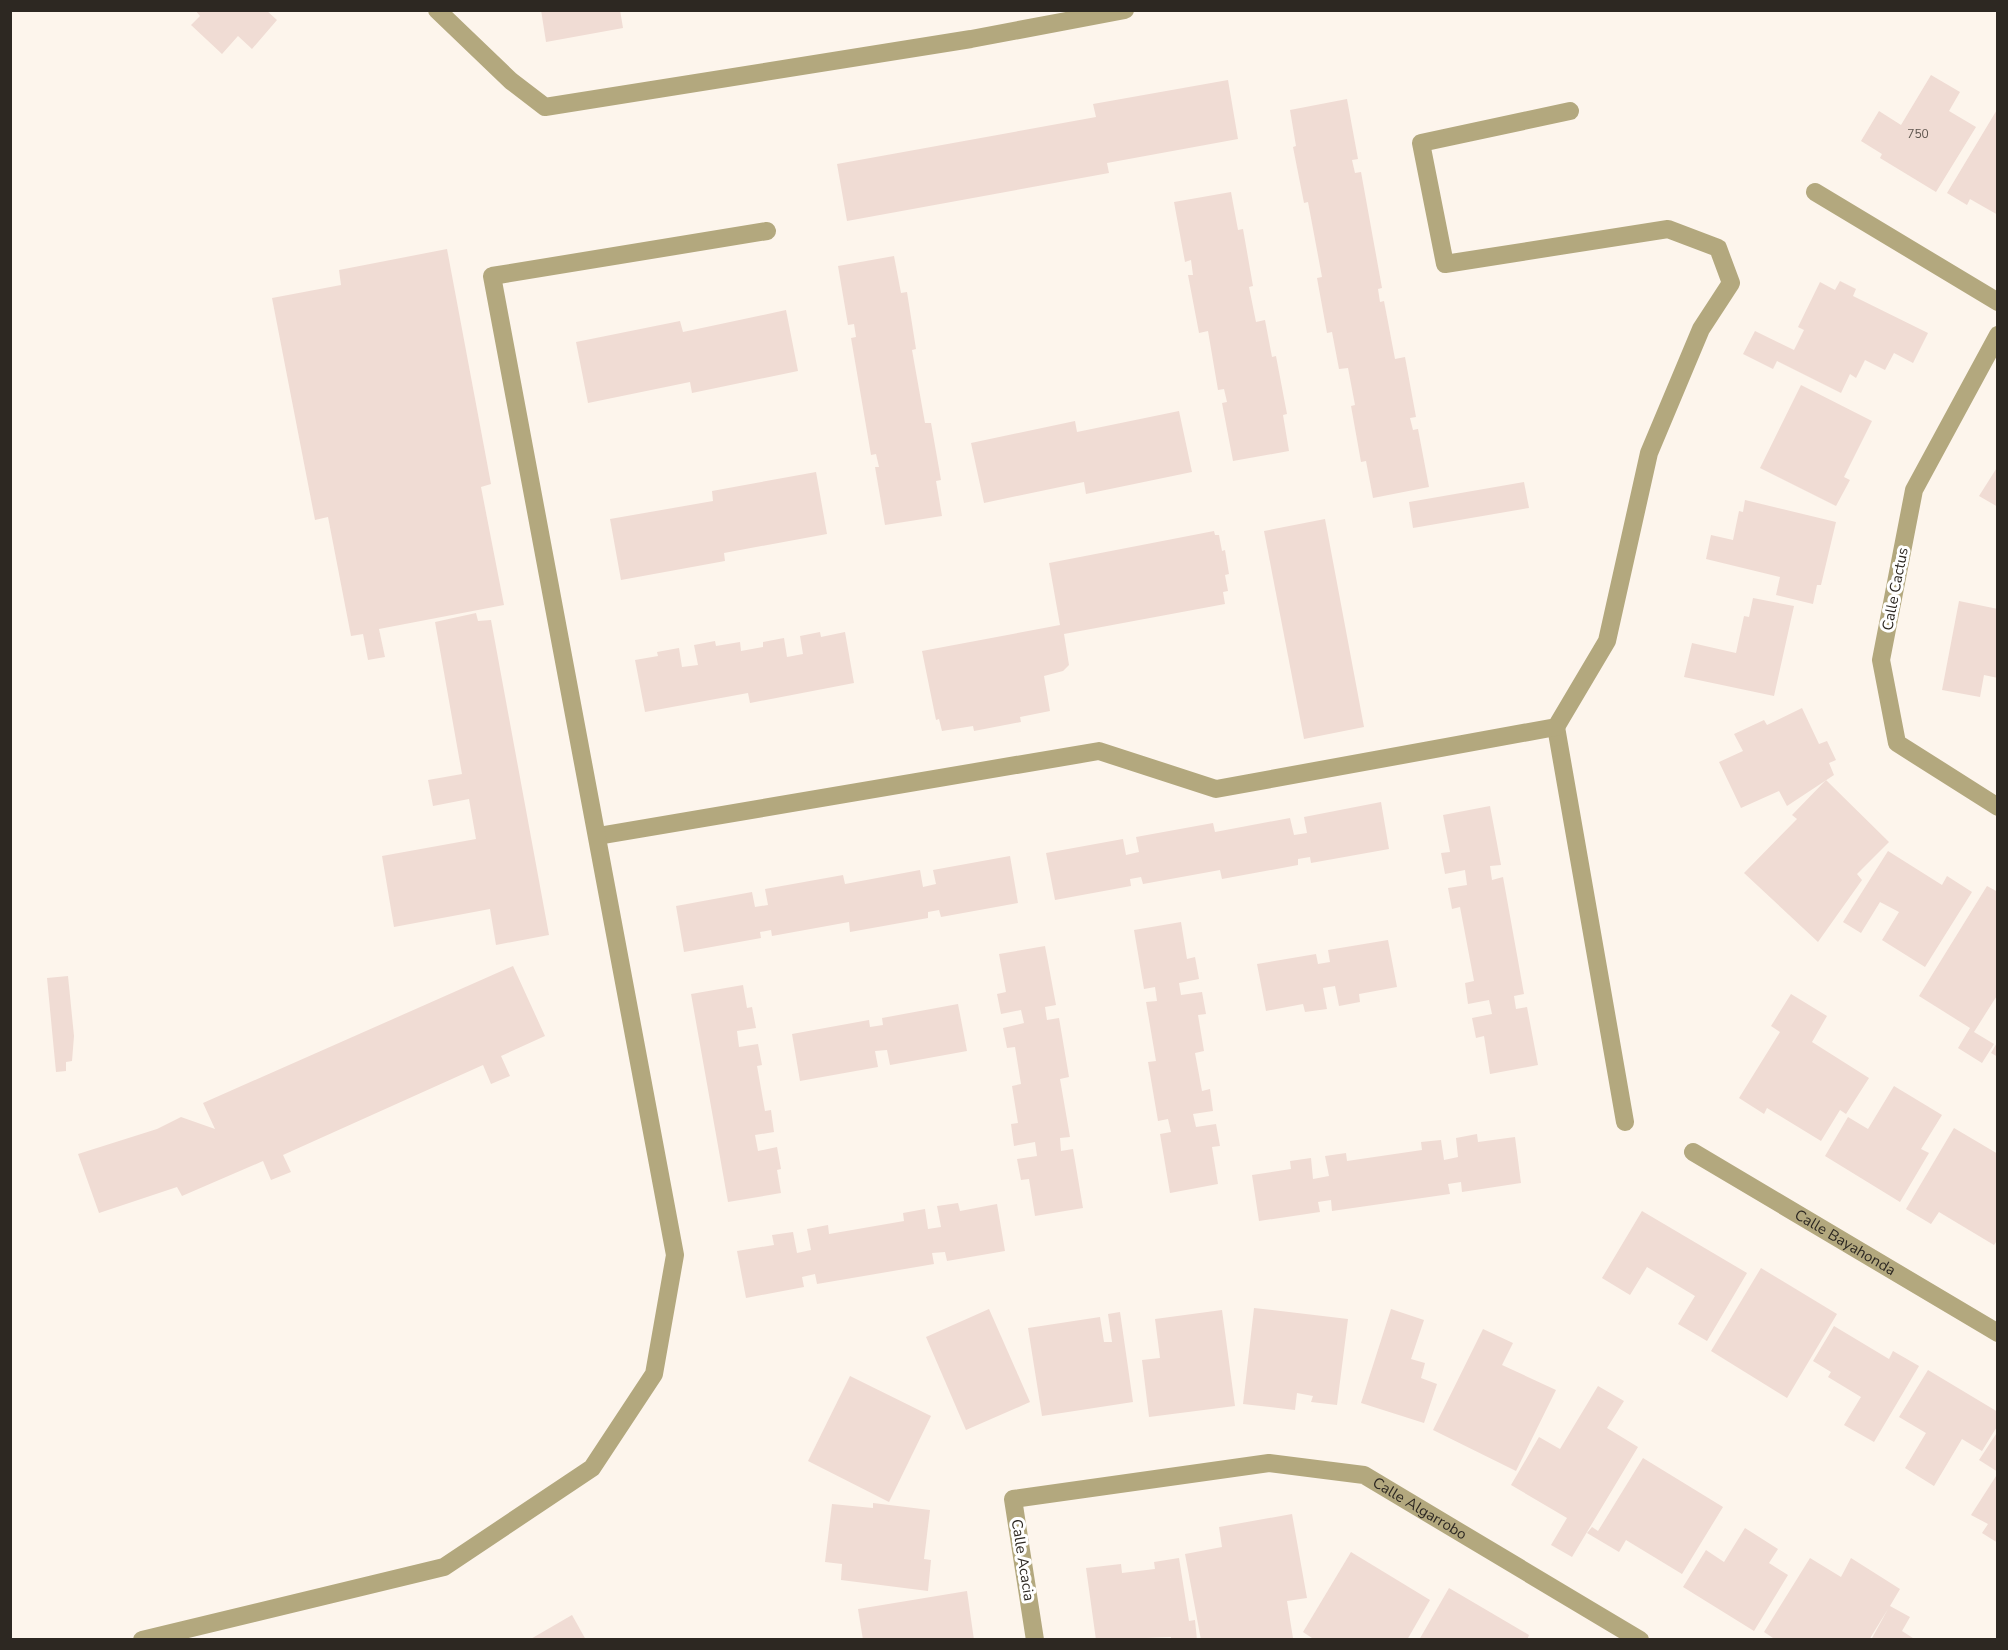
<svg xmlns="http://www.w3.org/2000/svg" width="2008" height="1650" viewBox="0 0 2008 1650" font-family="'Nunito Sans',sans-serif">
<style>
.building{fill:#f0dcd4}
.lines{fill:none;stroke-linecap:round;stroke-linejoin:round}
.minor{stroke:#b3a87e;stroke-width:18}
.labels{text-anchor:middle;stroke-width:6;stroke-linejoin:round;paint-order:stroke}
.number-label{font-size:12px;fill:#5e554e}
.street-label{font-size:15px;fill:#2d2822;stroke:#fff}
</style>
<rect width="100%" height="100%" fill="#fdf5ec"/>
<!-- building -->
<g class="building">
<path d="M195 10H266L277 20 252 49 238 36 222 54 191 25 200 16Z"/>
<path d="M541 10H620L623 28 546 42Z"/>
<path d="M1931 75 1960 92 1949 111 1976 127 1936 192 1880 158 1882 154 1861 141 1879 111 1901 125Z"/>
<path d="M1228 80 1238 139 1107 163 1109 173 847 221 837 164 1096 117 1093 104Z"/>
<path d="M1347 99 1358 159 1352 160 1355 173 1361 172 1382 288 1378 289 1380 302 1384 301 1395 359 1405 357 1416 417 1410 418 1413 430 1418 429 1429 487 1373 498 1366 461 1361 462 1351 406 1355 405 1348 368 1339 369 1332 332 1327 333 1317 278 1322 277 1308 202 1304 203 1293 147 1296 146 1290 110Z"/>
<path d="M1998 108V215L1970 199 1967 205 1947 193Z"/>
<path d="M1231 192 1238 230 1243 229 1253 286 1249 287 1256 322 1265 320 1272 357 1276 356 1287 414 1283 415 1289 451 1233 461 1222 403 1227 402 1224 389 1218 390 1208 331 1199 333 1188 275H1193L1191 260 1185 262 1174 202Z"/>
<path d="M447 249 491 484 481 487 504 605 379 629 385 657 368 660 363 634 351 636 328 517 315 520 272 298 341 285 339 270Z"/>
<path d="M894 256 901 293 907 292 916 349 912 350 925 423H931L941 480 936 481 942 516 885 525 875 467H879L876 454 871 455 851 338 856 337 854 324 848 325 838 266Z"/>
<path d="M1840 281 1856 289 1853 296 1928 333 1913 363 1894 353 1885 370 1865 360 1856 378 1850 374 1841 393 1777 361 1773 369 1743 354 1755 331 1794 350 1804 330 1798 327 1820 282 1835 290Z"/>
<path d="M786 310 798 371 692 393 690 382 588 403 576 342 680 321 683 332Z"/>
<path d="M1801 385 1872 421 1844 477 1850 480 1836 506 1760 468Z"/>
<path d="M1179 411 1192 472 1086 494 1084 482 984 503 971 443 1075 421 1077 432Z"/>
<path d="M1998 466V507L1979 496Z"/>
<path d="M816 472 827 534 724 553 725 561 621 580 610 519 713 501 712 491Z"/>
<path d="M1524 482 1529 508 1413 528 1409 502Z"/>
<path d="M1745 500 1836 522 1821 585H1817L1813 604 1776 595 1780 577 1706 559 1711 535 1733 540 1739 511 1743 512Z"/>
<path d="M1325 519 1364 727 1304 739 1264 531Z"/>
<path d="M1214 531 1215 535H1219L1222 551 1225 550 1229 574 1225 575 1228 591 1223 592 1225 604 1064 634 1069 665 1063 671 1044 676 1050 711 1020 717 1021 722 974 731 973 726 942 731 939 719 936 720 922 651 1060 625 1049 563Z"/>
<path d="M1753 598 1794 606 1774 696 1684 677 1692 643 1736 653 1744 616 1749 617Z"/>
<path d="M1959 601 1998 609V678L1984 675 1980 697 1942 690Z"/>
<path d="M476 613 478 621 491 620 549 935 496 945 490 909 394 927 382 856 476 839 469 799 433 806 428 780 462 774 435 622Z"/>
<path d="M820 632 821 637 845 632 854 683 750 703 748 693 645 712 635 660 658 656 657 652 679 648 682 667 698 665 694 645 715 641 716 646 740 642 741 651 763 647V642L784 638 787 657 803 654 800 636Z"/>
<path d="M1802 708 1819 744 1827 741 1836 760 1829 763 1834 775 1787 806 1779 791 1741 808 1719 762 1743 751 1734 734 1764 720 1767 725Z"/>
<path d="M1826 780 1889 842 1857 874 1862 880 1818 942 1744 873 1797 819 1792 815Z"/>
<path d="M1381 802 1389 849 1311 863 1310 857 1298 859V865L1222 879 1220 870 1143 884 1141 877 1130 879 1131 886 1055 900 1046 853 1123 839 1126 855 1139 852 1136 837 1213 823 1215 832 1290 818 1294 835 1307 833 1304 817Z"/>
<path d="M1490 806 1501 865 1490 866 1492 880 1503 877 1524 994 1514 996 1516 1009 1527 1007 1538 1065 1490 1074 1484 1036 1476 1038 1472 1018 1492 1014 1489 1000 1468 1004 1465 983 1474 981 1460 907 1452 909 1448 888 1467 885 1465 870 1445 874 1441 853 1450 852 1443 815Z"/>
<path d="M1888 851 1942 885 1947 876 1972 892 1925 967 1882 940 1899 912 1880 902 1861 933 1843 922Z"/>
<path d="M1010 856 1018 903 941 917 939 910 928 912V918L850 932 849 922 772 936 771 930 760 932 761 938 684 952 676 906 752 892 755 907 768 905 765 889 843 875 845 884 920 870 923 887 936 884 933 870Z"/>
<path d="M1987 886 1998 892V994L1974 1032 1994 1044 1982 1063 1958 1048 1970 1028 1919 996Z"/>
<path d="M1181 922 1187 959 1195 957 1199 979 1179 983 1181 995 1202 992 1206 1014 1198 1015 1204 1051 1195 1053 1202 1091 1210 1089 1213 1111 1193 1114 1196 1127 1216 1124 1220 1146 1212 1147 1218 1184 1170 1193 1160 1134 1171 1132 1168 1119 1158 1121 1148 1062 1156 1061 1146 1002 1157 1001 1155 987 1144 989 1134 930Z"/>
<path d="M1388 940 1397 987 1359 994 1360 1002 1339 1006 1335 986 1323 988 1327 1009 1305 1012 1303 1004 1266 1011 1257 964 1316 954 1318 964 1330 962 1328 950Z"/>
<path d="M1045 946 1056 1005 1045 1007 1047 1020 1059 1018 1069 1077 1060 1079 1070 1137 1060 1138 1061 1151 1073 1149 1083 1208 1035 1216 1029 1179 1021 1180 1017 1159 1037 1156 1035 1142 1014 1146 1011 1124 1018 1123 1012 1086 1021 1084 1015 1047 1007 1048 1003 1028 1024 1023 1021 1010 1001 1014 997 994 1006 992 999 954Z"/>
<path d="M513 966 545 1036 501 1056 510 1076 491 1084 483 1065 283 1155 291 1172 271 1180 263 1161 182 1196 177 1187 99 1213 78 1154 157 1129 181 1117 215 1129 203 1103Z"/>
<path d="M68 976 74 1036 72 1061 66 1062V1071L56 1072 47 978Z"/>
<path d="M743 985 747 1008 752 1007 756 1028 737 1031 739 1047 758 1044 762 1065 757 1066 765 1111 771 1110 774 1132 755 1135 758 1151 777 1147 781 1169 777 1170 781 1193 728 1202 691 994Z"/>
<path d="M1791 994 1827 1016 1812 1042 1869 1078 1846 1114 1840 1110 1821 1141 1767 1108 1764 1114 1739 1098 1780 1032 1771 1026Z"/>
<path d="M958 1004 967 1051 890 1065 887 1050 875 1051 878 1067 800 1081 792 1034 869 1020 870 1027 883 1025 882 1018Z"/>
<path d="M1998 1041V1057L1991 1053Z"/>
<path d="M1894 1086 1942 1115 1921 1149 1929 1153 1900 1202 1825 1156 1848 1117 1868 1129Z"/>
<path d="M1954 1128 1998 1154V1239L1994 1245 1939 1212 1931 1224 1906 1209Z"/>
<path d="M1477 1134 1478 1142 1515 1137 1521 1183 1462 1192 1461 1182 1448 1184 1450 1194 1332 1211 1331 1200 1318 1202 1320 1212 1259 1221 1252 1175 1291 1169 1290 1161 1311 1158 1313 1179 1329 1176 1325 1156 1346 1153 1347 1161 1422 1150 1421 1142 1441 1140 1444 1160 1458 1157 1456 1138Z"/>
<path d="M958 1203 960 1211 997 1204 1005 1251 947 1261 945 1252 932 1253 934 1264 817 1284 815 1274 802 1277 804 1287 746 1298 737 1251 774 1245 772 1235 793 1232 797 1253 811 1250 807 1229 828 1225 829 1234 904 1221 903 1213 925 1209 928 1229 941 1227 937 1206Z"/>
<path d="M1642 1211 1747 1273 1707 1341 1678 1324 1695 1296 1647 1267 1630 1295 1602 1278Z"/>
<path d="M1761 1268 1837 1314 1787 1398 1711 1351Z"/>
<path d="M1254 1308 1348 1319 1337 1405 1311 1402 1313 1396 1297 1393 1295 1410 1243 1404Z"/>
<path d="M989 1309 1030 1402 966 1430 926 1337Z"/>
<path d="M1391 1309 1424 1320 1411 1359 1425 1363 1421 1378 1437 1384 1424 1423 1361 1403Z"/>
<path d="M1222 1310 1235 1406 1149 1417 1142 1360 1160 1358 1155 1319Z"/>
<path d="M1120 1312 1133 1402 1042 1416 1028 1328 1100 1317 1104 1342H1112L1108 1314Z"/>
<path d="M1834 1326 1889 1359 1893 1351 1919 1366 1874 1442 1844 1425 1861 1397 1828 1377 1831 1372 1813 1361Z"/>
<path d="M1483 1329 1513 1343 1502 1365 1556 1390 1516 1471 1433 1430Z"/>
<path d="M1928 1370 1998 1412V1425L1982 1451 1962 1439 1934 1486 1905 1468 1926 1433 1899 1417Z"/>
<path d="M850 1376 931 1416 889 1502 808 1461Z"/>
<path d="M1598 1386 1624 1401 1607 1428 1638 1447 1572 1557 1551 1545 1567 1518 1511 1485 1539 1437 1560 1449Z"/>
<path d="M1998 1431V1472L1979 1460Z"/>
<path d="M1643 1458 1723 1507 1682 1574 1626 1540 1619 1552 1587 1533 1592 1527 1598 1531Z"/>
<path d="M1998 1473V1543L1982 1533 1988 1524 1971 1515Z"/>
<path d="M873 1503 930 1510 924 1559 931 1560 928 1591 841 1580 842 1564 825 1562 832 1504 873 1508Z"/>
<path d="M1292 1514 1307 1598 1287 1601 1293 1638 1201 1640 1185 1554 1222 1547 1219 1527Z"/>
<path d="M1745 1528 1778 1549 1769 1563 1788 1575 1754 1631 1683 1587 1706 1550 1724 1562Z"/>
<path d="M1351 1552 1430 1600 1407 1640H1315L1303 1632Z"/>
<path d="M1179 1558 1189 1621 1195 1620 1197 1640H1171V1637L1096 1640 1086 1568 1121 1564 1122 1573 1155 1569 1154 1562Z"/>
<path d="M1810 1558 1841 1577 1851 1558 1900 1589 1890 1606 1910 1617 1902 1631 1916 1640H1871L1888 1609 1869 1640H1776L1764 1632Z"/>
<path d="M1449 1588 1529 1635 1527 1640H1419Z"/>
<path d="M967 1591 974 1640H863L858 1609Z"/>
<path d="M572 1615 586 1640H529Z"/>
</g>
<g class="lines">
<!-- minor -->
<g class="minor">
<path d="M437 10 511 81 545 107 971 39 1125 10"/>
<path d="M1815 192 1998 302"/>
<path d="M1998 335 1914 490 1881 660 1897 743 1998 807"/>
<path d="M1556 727 1625 1122"/>
<path d="M598 836 1099 751 1216 789 1556 727 1607 641 1649 453 1701 329 1731 283 1718 248 1668 229 1445 264 1421 143 1570 111"/>
<path id="s1" d="M1693 1152 1998 1333"/>
<path d="M142 1640 444 1567 592 1468 654 1374 675 1255 492 276 767 231"/>
<path id="s2" d="M1035 1640 1013 1499 1269 1463 1364 1475 1640 1640"/>
</g>
</g>
<g class="labels">
<!-- number labels -->
<g class="number-label">
<text x="1918" y="138">750</text>
</g>
<!-- street labels -->
<g class="street-label">
<text transform="translate(1895 589) rotate(-79)" y="5">Calle Cactus</text>
<text dy="5" stroke="none"><textPath href="#s1" startOffset="177">Calle Bayahonda</textPath></text>
<text dy="5" stroke="none"><textPath href="#s2" startOffset="562">Calle Algarrobo</textPath></text>
<text transform="translate(1023 1560) rotate(81)" y="5">Calle Acacia</text>
</g>
</g>
<!-- border -->
<rect width="2008" height="1650" fill="none" stroke="#2d2822" stroke-width="24"/>
</svg>
